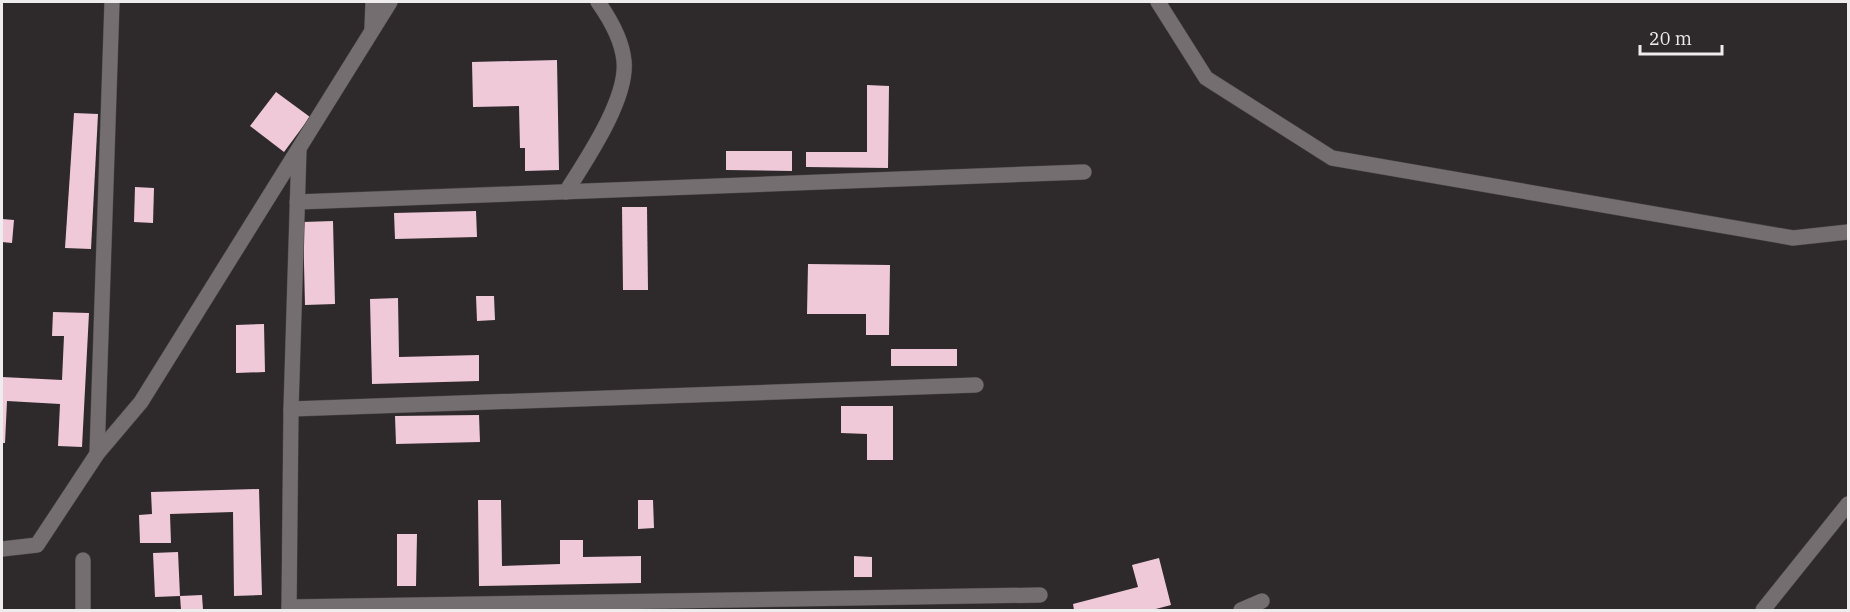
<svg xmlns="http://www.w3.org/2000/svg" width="1850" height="612" viewBox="0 0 1850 612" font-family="'IBM Plex Serif',serif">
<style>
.building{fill:#efc9d8}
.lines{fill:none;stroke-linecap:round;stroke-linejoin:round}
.lane-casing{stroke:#4a4648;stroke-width:16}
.lane{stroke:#746e70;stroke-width:15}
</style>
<rect width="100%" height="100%" fill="#2e2a2b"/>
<!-- building -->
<g class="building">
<path d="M557 60 559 170 525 171V148H520L519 106 473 107 472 62Z"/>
<path d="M867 85 889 86 888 168 806 167V152H867Z"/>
<path d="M276 92 310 117 284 152 250 126Z"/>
<path d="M74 113 98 114 91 249 65 248Z"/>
<path d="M726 151H792V171L726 170Z"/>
<path d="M135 187 154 188 153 223 134 222Z"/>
<path d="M622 207H647L648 290H623Z"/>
<path d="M476 211 477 237 395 239 394 213Z"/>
<path d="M2 219 14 220 12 243 2 242Z"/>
<path d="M333 221 335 304 305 305 303 222Z"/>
<path d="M808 264 890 265 889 335H866V314H807Z"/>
<path d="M476 296H494L495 320 477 321Z"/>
<path d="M398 298 399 357 479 355V381L372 384 370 299Z"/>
<path d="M53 312 89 313 82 447 58 446 60 404 7 401 5 443H2V377L62 380 64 336H52Z"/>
<path d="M264 324 265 372 236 373V325Z"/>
<rect x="891" y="349" width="66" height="17"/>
<path d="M841 406H893V460H867V434L841 433Z"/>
<path d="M479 415 480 442 396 444 395 416Z"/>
<path d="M259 489 262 595 234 596 233 512 170 514 171 543H140L139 515 152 514 151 492Z"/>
<path d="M478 500H501L502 566 560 564V540H583V557L641 556V583L479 586Z"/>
<path d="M638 500H653L654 528 638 529Z"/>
<path d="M397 534H417L416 586H397Z"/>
<path d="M178 552 180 596 155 597 153 553Z"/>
<path d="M854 556 872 557V577H854Z"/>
<path d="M1159 558 1171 605 1152 610H1074L1073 604 1138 587 1132 565Z"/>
<path d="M202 595 203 610H181L180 596Z"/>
</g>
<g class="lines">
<!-- lane casing -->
<g class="lane-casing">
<g id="lane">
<path d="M1158 2 1206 78 1332 158 1793 238 1848 232"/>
<path d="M372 28 373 2"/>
<path d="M566 192C586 160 628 99 624 61 622 39 610 19 598 2"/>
<path d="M297 202 1084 172"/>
<path d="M291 409 976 385"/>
<path d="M97 454 112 2"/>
<path d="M2 549 37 545 97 454 141 402 390 2"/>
<path d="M83 560V610"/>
<path d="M289 607 1040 595"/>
<path d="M289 610 291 409 299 149"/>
<path d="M1241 610 1262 601"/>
<path d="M1763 610 1848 504"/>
</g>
</g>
<!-- lane -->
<use href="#lane" class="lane"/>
</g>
<!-- border -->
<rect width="1850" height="612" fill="none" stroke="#efeced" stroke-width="6"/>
<!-- scale -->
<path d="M1640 45v9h82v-9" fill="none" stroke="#efeced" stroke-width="3"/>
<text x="1649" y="45" font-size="18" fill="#efeced" stroke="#2e2a2b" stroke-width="4.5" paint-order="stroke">20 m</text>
</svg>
